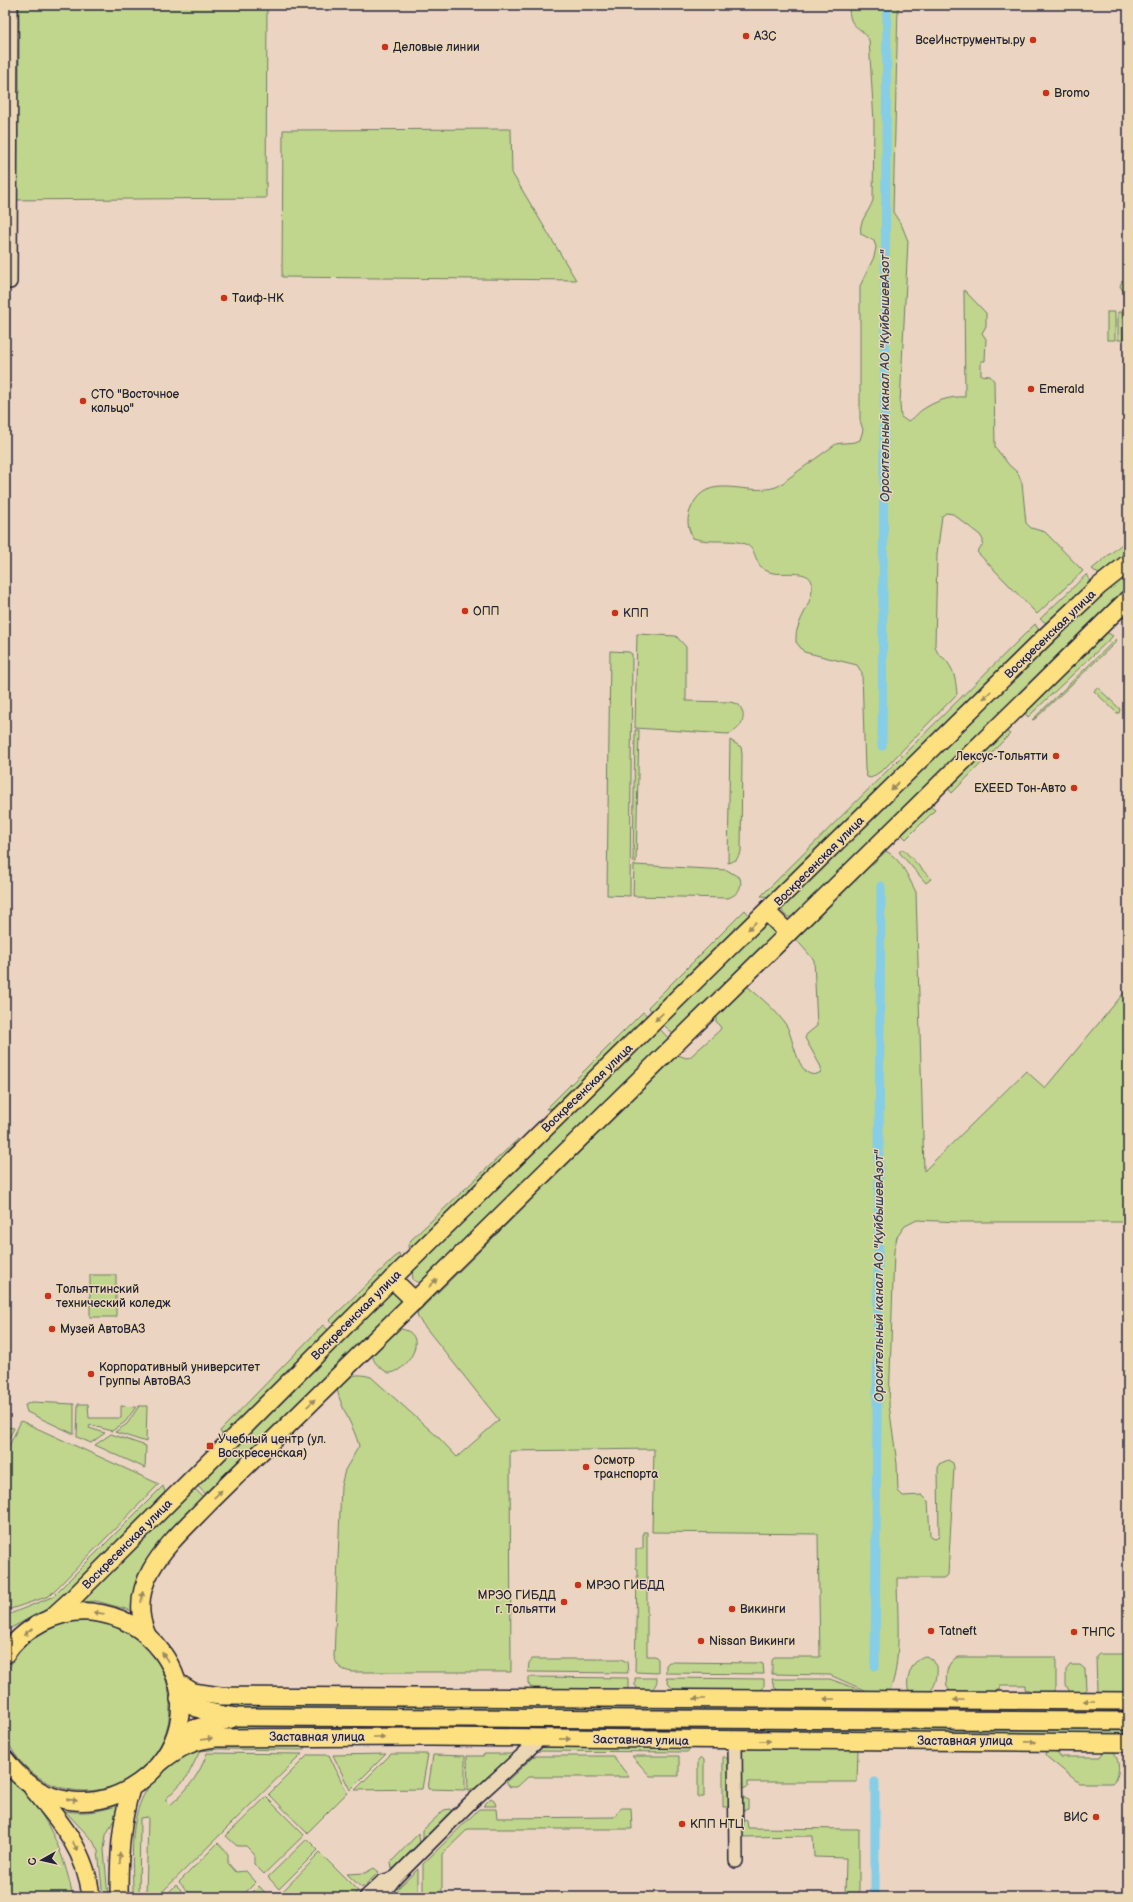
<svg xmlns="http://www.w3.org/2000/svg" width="1133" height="1902" viewBox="0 0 1133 1902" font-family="'Balsamiq Sans',sans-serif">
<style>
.green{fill:#bfd68c;stroke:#707c64}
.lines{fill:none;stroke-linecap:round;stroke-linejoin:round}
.canal{stroke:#86cde7;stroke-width:9}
.minor-casing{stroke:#22223b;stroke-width:16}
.major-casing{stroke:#22223b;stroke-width:20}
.minor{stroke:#ecd7b5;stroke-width:13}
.major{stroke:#fde080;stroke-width:17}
.oneway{fill:#9a8a61}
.poi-dot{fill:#c8321e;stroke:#ecd7b5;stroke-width:1.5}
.labels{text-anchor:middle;stroke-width:3;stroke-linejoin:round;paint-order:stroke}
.poi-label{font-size:12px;fill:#22223b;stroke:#ecd7b5;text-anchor:start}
.street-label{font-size:12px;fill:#22223b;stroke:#ecd7b5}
.water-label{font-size:13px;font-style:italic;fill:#36445d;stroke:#ecd7b5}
</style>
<rect width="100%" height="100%" fill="#ebd4c2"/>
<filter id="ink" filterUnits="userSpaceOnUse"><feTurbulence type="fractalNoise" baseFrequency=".025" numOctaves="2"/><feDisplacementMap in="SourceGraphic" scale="8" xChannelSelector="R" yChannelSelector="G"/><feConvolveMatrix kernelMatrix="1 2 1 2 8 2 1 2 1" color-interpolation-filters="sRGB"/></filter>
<g filter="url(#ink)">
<!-- green -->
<g class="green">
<path d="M19 5H267L266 198 5 200V93H19Z"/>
<path d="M849 5H898L893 212 902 226 908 241 900 404 901 417 907 421C915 419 916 414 922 410 935 401 950 396 965 397L964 290 986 313V326L982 333 986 339 985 361H981V375L990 376 994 381 995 447 1009 465 1018 473 1022 483 1026 523 1031 528 1045 532 1083 571 1037 614 977 552 983 544V540L980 535 953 514 946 513 942 516 937 554 935 646C939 659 942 654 948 663 955 672 956 684 957 694L884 769 871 778 867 777 865 770 862 673 857 665 804 652 796 642C796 638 796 633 797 630 801 615 814 600 812 583 810 569 784 575 773 573 751 568 760 550 745 544 729 538 710 544 693 538 687 527 686 518 692 506 708 471 747 497 776 487 782 485 788 478 793 475 808 464 822 454 836 444 844 442 852 444 860 440L863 430 860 420V286L874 257 876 247 874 241 861 234C858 221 869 213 873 200L874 122 869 40C859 23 849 31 849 5Z"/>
<path d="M511 129 512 173 576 280 282 277 283 130Z"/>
<path d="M1125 279H1128V291H1123L1120 286 1122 281Z"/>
<rect x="1107" y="312" width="8" height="28"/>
<path d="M1118 312H1122L1123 340H1118Z"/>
<path d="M1128 539V556L1100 575 1092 569Z"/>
<path d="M1128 569V591L793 917C786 918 783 914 781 908L1081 609Z"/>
<path d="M1087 574 1089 578V586L1048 624 1040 619Z"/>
<path d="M1035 624 1040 632 773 897 761 896Z"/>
<path d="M1105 631 1113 636 1028 717 1023 711Z"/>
<path d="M637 634 676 636 686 647V701L730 702 738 704C749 716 741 730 728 734L635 728Z"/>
<path d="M1116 639V642L1035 719 1032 720Z"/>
<path d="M610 651 629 652 632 654 630 896 607 895Z"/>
<path d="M1097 687 1120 709 1119 713H1117L1094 691Z"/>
<path d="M635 730H639L636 862H633Z"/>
<path d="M1005 730 1010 734 952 793 947 787Z"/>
<path d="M730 740 741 747 742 754 741 852 736 860 728 863Z"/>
<path d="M929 805 935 810 906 839 901 834Z"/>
<path d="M903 849 931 879 926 883 899 852Z"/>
<path d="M883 850C900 856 908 877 916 892L924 1171 1026 1071 1045 1088 1128 988V1222H958L917 1220 905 1226 897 1237 894 1251 889 1405 897 1464 898 1491 903 1496 922 1495 928 1501 930 1535 932 1538 936 1539 939 1536 938 1469 939 1464 948 1460 953 1463 954 1468 948 1575 943 1578H897C897 1610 903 1667 888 1694H873L830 1675 772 1674V1661L774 1657H820L818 1534 652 1532 654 1449 510 1451 511 1672H352C341 1670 338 1667 334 1657L341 1486 345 1470 359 1446C354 1426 341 1409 337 1389 348 1376 354 1372 371 1377L439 1438 457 1457 499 1420 418 1318 417 1313 678 1055 686 1058 690 1057 720 1030 721 1028 716 1021V1017L747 986C761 998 776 1010 786 1025 794 1037 798 1086 821 1072V1067L805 1038 807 1034 817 1026 814 960 794 937Z"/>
<path d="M634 865 727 870 740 878C743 888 737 895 728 898L633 896Z"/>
<path d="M745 910 750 916 655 1015 648 1007Z"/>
<path d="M765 921 778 932 675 1036 662 1023Z"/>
<path d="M643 1012 651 1019 562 1107 546 1109Z"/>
<path d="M658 1027 670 1040 422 1284 413 1280 412 1270Z"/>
<path d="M518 1139 520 1141 409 1251 408 1246 411 1240Z"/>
<path d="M399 1253 400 1262 336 1326 329 1321Z"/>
<rect x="90" y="1275" width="26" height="42"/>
<path d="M391 1292 400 1295 403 1303 209 1498 196 1484Z"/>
<path d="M323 1325 329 1331 227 1435 221 1433 220 1431Z"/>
<path d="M401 1329C431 1334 407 1373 389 1373 381 1369 371 1362 373 1353L396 1330Z"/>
<path d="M32 1402 74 1404V1434L27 1412 25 1405Z"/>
<path d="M78 1404H88L89 1418H121V1406L136 1407 125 1422 112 1431 90 1425 89 1428 105 1433 91 1443 77 1437Z"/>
<path d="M139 1406H147L146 1442 115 1432 127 1424Z"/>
<path d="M21 1421 159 1484 49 1596 5 1611V1454Z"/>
<path d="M5 1427 14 1428 5 1446Z"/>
<path d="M111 1434 146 1446 145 1468 95 1445Z"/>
<path d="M163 1486 165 1492 156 1501 148 1518 64 1600 5 1631V1616L52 1597Z"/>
<path d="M193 1487 206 1500 133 1611 96 1601 77 1602Z"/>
<path d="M643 1532H647V1656H655L658 1659V1673L635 1672 637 1576H638V1569L636 1568V1549H643Z"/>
<circle cx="85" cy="1706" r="85"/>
<path d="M1099 1654H1128V1695L1097 1692 1096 1657Z"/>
<path d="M926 1656 932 1659 937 1666C938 1674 936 1692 925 1693 920 1693 914 1692 909 1691 904 1681 913 1657 926 1656Z"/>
<path d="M958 1657H1056V1687L1052 1693 1042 1694 1025 1689V1685H1000V1689L988 1694H953L947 1687C945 1675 947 1661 958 1657Z"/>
<path d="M532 1659H621L627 1662 628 1673 528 1672 529 1663Z"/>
<path d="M669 1662 760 1663 763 1664 764 1674 666 1673V1665Z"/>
<path d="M1070 1665H1080L1085 1669 1086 1690 1083 1693 1070 1692 1066 1685V1670Z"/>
<path d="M528 1677 628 1678V1692L534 1691 528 1683Z"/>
<path d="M635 1678H657C657 1685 654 1688 649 1691H639L635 1685Z"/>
<path d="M666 1678 764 1679V1687L760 1691 675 1690 669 1685Z"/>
<path d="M772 1679H830L868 1693 781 1692 774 1687Z"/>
<path d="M215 1704H429V1709L218 1708Z"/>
<path d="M435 1704 1128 1708V1713L435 1709Z"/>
<path d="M227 1726 430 1727V1732L224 1731V1727Z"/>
<path d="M435 1727 1128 1731V1736L435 1732Z"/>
<path d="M204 1746H304L305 1749 301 1750 219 1749 200 1751 187 1777 165 1800 170 1805C187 1791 200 1774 207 1753L302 1754 157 1897H146L148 1817 140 1818 139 1897H133C133 1843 124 1794 177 1760 185 1755 195 1750 204 1746Z"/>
<path d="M537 1746 691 1747V1749L687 1752 532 1751Z"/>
<path d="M749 1748 858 1749 857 1782H748V1787L742 1789 741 1787V1752Z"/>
<path d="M1047 1750 1057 1752 1061 1757H1100L1104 1751 1113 1750C1119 1760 1122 1775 1112 1783H1079L1047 1757 1045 1754Z"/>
<path d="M386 1754 350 1790 333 1755Z"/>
<path d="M391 1754H428L422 1789 355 1790Z"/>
<path d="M483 1754H515L480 1787 468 1790 467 1756H483Z"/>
<path d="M308 1755H329L347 1793 307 1833 269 1794Z"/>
<path d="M433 1755 465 1756V1790L428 1789Z"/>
<path d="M534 1756H613L629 1777H528L517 1787H510L506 1782Z"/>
<path d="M632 1756H679V1776H650Z"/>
<path d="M723 1756 729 1760 731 1807H723Z"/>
<path d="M701 1757 704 1760V1797H698V1760Z"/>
<path d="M5 1776C13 1784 23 1790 30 1799 53 1826 66 1862 73 1897H5Z"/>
<path d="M266 1797 304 1835 264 1874 254 1864V1854L246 1846H237L226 1836Z"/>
<path d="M491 1798 494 1800 496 1806H483Z"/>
<path d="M741 1798H745L748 1800V1809L742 1811Z"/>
<path d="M122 1804 106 1835 104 1850 108 1897H103L98 1851 93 1841 65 1811C86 1814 103 1811 122 1804Z"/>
<path d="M621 1808H631L632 1829H468L442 1854V1897H423V1864L479 1809H496L497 1818 614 1817Z"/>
<path d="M450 1809 453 1813 423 1845V1830L444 1810Z"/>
<path d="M742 1819 747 1821 748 1828 859 1829V1897H845L846 1858 814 1857 813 1836 740 1837Z"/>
<path d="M419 1833 420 1848 396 1870 392 1868 391 1862Z"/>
<path d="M307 1839 318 1850 279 1889 268 1877Z"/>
<path d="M218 1843 228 1854V1863L236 1872 246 1871 256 1882 241 1897H193L179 1882Z"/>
<path d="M320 1853 358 1891 352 1897H288L282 1892Z"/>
<path d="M374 1868 379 1872 362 1888 347 1874 365 1873Z"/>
<path d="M418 1869V1897H405L397 1889Z"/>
<path d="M176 1885 188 1897H164Z"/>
<path d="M259 1886 269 1897H248Z"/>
</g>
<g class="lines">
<!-- canal -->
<g class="canal">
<path d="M882 746 887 5"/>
<path d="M875 1666 881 886"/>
<path d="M875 1897V1782"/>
</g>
<!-- minor casing -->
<g class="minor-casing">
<g id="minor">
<path d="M10 282 11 5"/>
<path d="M735 1741 736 1861"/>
<path d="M366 1897 382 1882 395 1878"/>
<path d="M380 1897 395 1878 468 1805 540 1739"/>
</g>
</g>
<!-- major casing -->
<g class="major-casing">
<g id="major">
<path d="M767 912 788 933"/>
<path d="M392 1279 415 1301"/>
<path d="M51 1618 75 1596 392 1279 1048 634 1099 586 1128 563"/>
<path d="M147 1635C122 1580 176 1538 210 1502L1128 599"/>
<path d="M5 1655C22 1628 58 1609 91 1612 120 1615 144 1628 162 1652 233 1751 82 1865 5 1759"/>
<path d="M177 1682 193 1692 220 1696 1128 1701"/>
<path d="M179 1699C197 1711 216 1714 237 1717L1128 1721"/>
<path d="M174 1744 193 1729 231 1719"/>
<path d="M161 1762C178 1748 194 1740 216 1738L432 1737 1128 1743"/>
<path d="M33 1789C61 1822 87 1853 91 1897"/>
<path d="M119 1897C119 1860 120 1824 131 1789"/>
</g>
</g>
<!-- minor -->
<use href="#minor" class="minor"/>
<!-- major -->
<use href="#major" class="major"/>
</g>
<!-- one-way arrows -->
<defs><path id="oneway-solid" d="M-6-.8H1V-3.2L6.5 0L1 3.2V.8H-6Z"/></defs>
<g class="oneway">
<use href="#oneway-solid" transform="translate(987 695) rotate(135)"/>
<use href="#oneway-solid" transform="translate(895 786) rotate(135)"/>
<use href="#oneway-solid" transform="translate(752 926) rotate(136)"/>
<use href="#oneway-solid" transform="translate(659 1017) rotate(136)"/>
<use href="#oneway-solid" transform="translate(433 1283) rotate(-45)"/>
<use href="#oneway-solid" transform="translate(311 1403) rotate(-44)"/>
<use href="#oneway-solid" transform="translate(218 1494) rotate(-44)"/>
<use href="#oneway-solid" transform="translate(142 1597) rotate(-82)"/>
<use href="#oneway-solid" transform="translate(99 1613) rotate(-171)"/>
<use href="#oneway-solid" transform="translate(28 1632) rotate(142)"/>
<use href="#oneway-solid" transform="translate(165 1657) rotate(-123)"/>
<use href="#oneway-solid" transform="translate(699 1699) rotate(-180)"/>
<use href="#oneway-solid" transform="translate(829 1699) rotate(-180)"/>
<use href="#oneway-solid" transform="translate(959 1700) rotate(-180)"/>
<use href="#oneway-solid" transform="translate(1089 1701) rotate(-180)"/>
<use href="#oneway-solid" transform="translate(379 1737)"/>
<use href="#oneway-solid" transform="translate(207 1739) rotate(-8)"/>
<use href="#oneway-solid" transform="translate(565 1739) rotate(1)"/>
<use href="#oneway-solid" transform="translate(765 1741)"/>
<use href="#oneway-solid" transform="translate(1030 1742) rotate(1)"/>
<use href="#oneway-solid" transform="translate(72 1800) rotate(8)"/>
<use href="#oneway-solid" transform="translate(75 1846) rotate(63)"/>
<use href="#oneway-solid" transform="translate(120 1858) rotate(-89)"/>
</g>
</g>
<!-- markers -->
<g class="poi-dot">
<circle cx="746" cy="36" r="4"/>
<circle cx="1033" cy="40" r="4"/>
<circle cx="385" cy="47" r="4"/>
<circle cx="1046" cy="93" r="4"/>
<circle cx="224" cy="298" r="4"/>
<circle cx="1031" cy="389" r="4"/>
<circle cx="83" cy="401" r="4"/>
<circle cx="465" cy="611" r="4"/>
<circle cx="615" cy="613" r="4"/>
<circle cx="1056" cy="756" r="4"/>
<circle cx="1074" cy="788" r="4"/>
<circle cx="48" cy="1296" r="4"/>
<circle cx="52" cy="1329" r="4"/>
<circle cx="91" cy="1374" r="4"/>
<rect x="206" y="1442" width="8" height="8" rx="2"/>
<circle cx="586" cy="1467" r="4"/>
<circle cx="578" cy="1585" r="4"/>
<circle cx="564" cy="1602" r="4"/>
<circle cx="732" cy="1609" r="4"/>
<circle cx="931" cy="1631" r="4"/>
<circle cx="1074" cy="1632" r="4"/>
<circle cx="701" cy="1641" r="4"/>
<circle cx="1096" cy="1817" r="4"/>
<circle cx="682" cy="1824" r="4"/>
</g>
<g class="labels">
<!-- poi labels -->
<g class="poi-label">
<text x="754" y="40">АЗС</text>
<text x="1025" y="44" text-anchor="end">ВсеИнструменты.ру</text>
<text x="393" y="51">Деловые линии</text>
<text x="1054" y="97">Bromo</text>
<text x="232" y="302">Таиф-НК</text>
<text x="1039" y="393">Emerald</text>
<text x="91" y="398">СТО "Восточное<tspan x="91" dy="14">кольцо"</tspan></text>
<text x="473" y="615">ОПП</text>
<text x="623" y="617">КПП</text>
<text x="1048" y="760" text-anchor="end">Лексус-Тольятти</text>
<text x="1066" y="792" text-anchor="end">EXEED Тон-Авто</text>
<text x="56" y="1293">Тольяттинский<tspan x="56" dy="14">технический коледж</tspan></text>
<text x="60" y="1333">Музей АвтоВАЗ</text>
<text x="99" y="1371">Корпоративный университет<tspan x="99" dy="14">Группы АвтоВАЗ</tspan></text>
<text x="218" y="1443">Учебный центр (ул.<tspan x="218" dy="14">Воскресенская)</tspan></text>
<text x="594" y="1464">Осмотр<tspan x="594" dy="14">транспорта</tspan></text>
<text x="586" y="1589">МРЭО ГИБДД</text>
<text x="556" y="1599" text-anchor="end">МРЭО ГИБДД<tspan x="556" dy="14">г. Тольятти</tspan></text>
<text x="740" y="1613">Викинги</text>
<text x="939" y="1635">Tatneft</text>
<text x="1082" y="1636">ТНПС</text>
<text x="709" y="1645">Nissan Викинги</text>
<text x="1088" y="1821" text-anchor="end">ВИС</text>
<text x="690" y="1828">КПП НТЦ</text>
</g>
<!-- street labels -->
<g class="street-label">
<text transform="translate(1050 634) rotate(-44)" y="4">Воскресенская улица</text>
<text transform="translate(819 861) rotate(-45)" y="4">Воскресенская улица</text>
<text transform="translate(587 1088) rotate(-44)" y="4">Воскресенская улица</text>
<text transform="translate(356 1315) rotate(-45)" y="4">Воскресенская улица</text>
<text transform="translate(127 1544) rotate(-45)" y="4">Воскресенская улица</text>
<text x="317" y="1741">Заставная улица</text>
<text transform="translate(641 1740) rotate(1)" y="4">Заставная улица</text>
<text x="965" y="1745">Заставная улица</text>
</g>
<!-- water labels -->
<g class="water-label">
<text transform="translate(884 376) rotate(-90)" y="5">Оросительный канал АО "КуйбышевАзот"</text>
<text transform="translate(878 1276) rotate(-90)" y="5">Оросительный канал АО "КуйбышевАзот"</text>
</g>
</g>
<!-- margin -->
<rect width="1133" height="1902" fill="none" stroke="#ecd7b5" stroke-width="20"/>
<rect x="10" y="10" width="1113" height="1882" fill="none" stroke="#22223b" stroke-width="1.5" filter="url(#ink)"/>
<!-- north arrow -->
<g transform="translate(42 1860) rotate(262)" stroke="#ecd7b5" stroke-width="3" paint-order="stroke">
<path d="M0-3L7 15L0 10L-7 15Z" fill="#22223b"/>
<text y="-6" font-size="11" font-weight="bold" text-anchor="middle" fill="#22223b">С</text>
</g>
</svg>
